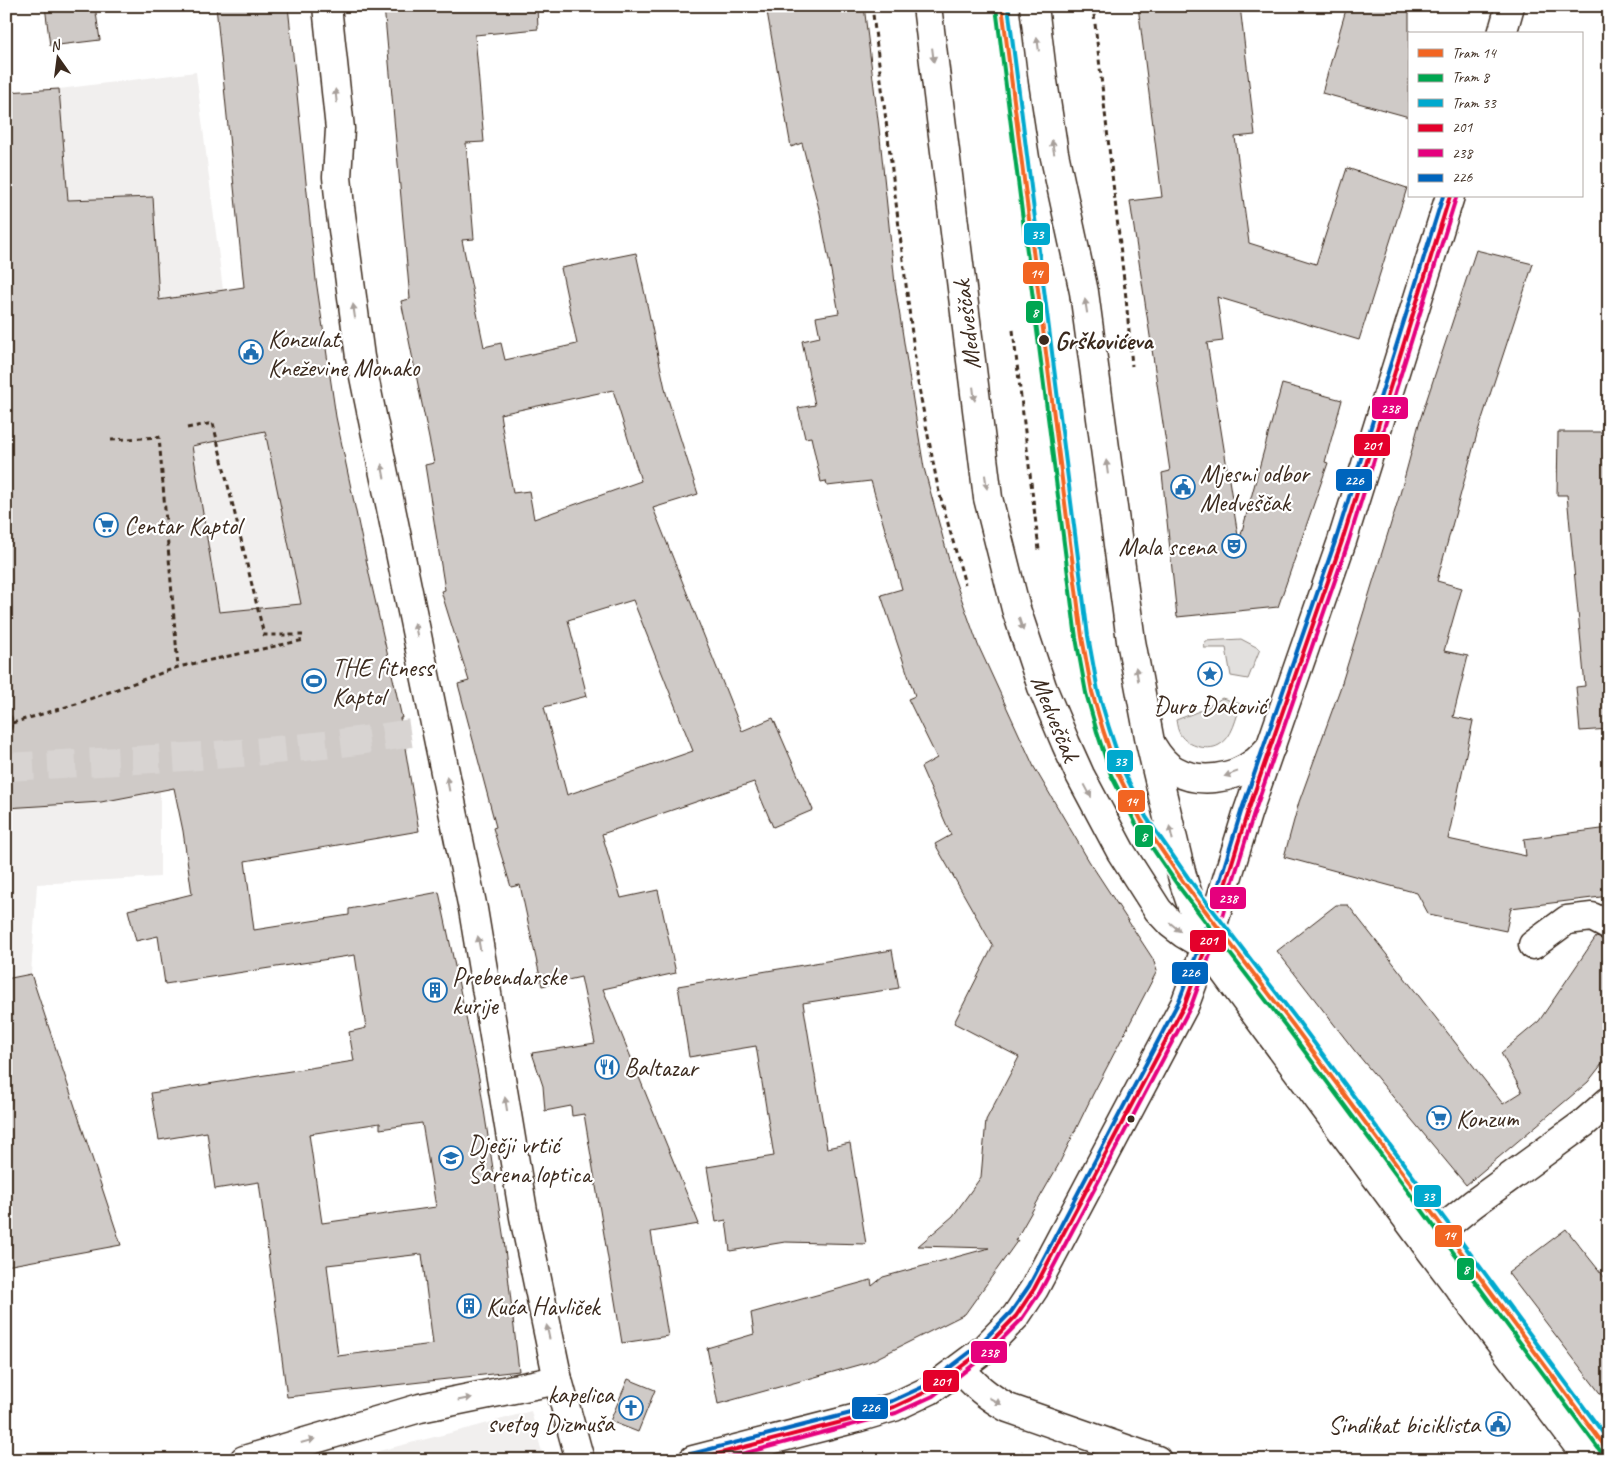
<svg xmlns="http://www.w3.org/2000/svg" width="1615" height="1466" viewBox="0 0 1615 1466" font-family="Caveat,sans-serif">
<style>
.built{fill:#f1efee}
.green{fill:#e2e0de;stroke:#8e857e}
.building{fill:#cfcac7;stroke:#3b2a1e;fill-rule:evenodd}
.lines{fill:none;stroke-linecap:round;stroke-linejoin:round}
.minor-tunnel{stroke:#d8d4d2;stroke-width:28;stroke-dasharray:28 14;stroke-linecap:butt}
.minor-casing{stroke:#3b2a1e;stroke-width:31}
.major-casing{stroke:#3b2a1e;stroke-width:31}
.path{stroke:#3b2a1e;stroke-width:3;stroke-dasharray:5 4;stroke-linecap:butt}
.minor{stroke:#fff;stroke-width:28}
.major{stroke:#fff;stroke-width:28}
.bus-1-casing{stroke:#fff;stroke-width:8}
.bus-2-casing{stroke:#fff;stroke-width:8}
.bus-3-casing{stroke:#fff;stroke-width:8}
.bus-1{stroke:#e4002b;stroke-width:4}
.bus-2{stroke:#e5007d;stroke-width:4}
.bus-3{stroke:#0065bd;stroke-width:4}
.tram-1-casing{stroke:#fff;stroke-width:8}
.tram-2-casing{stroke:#fff;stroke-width:8}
.tram-3-casing{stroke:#fff;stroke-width:8}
.tram-1{stroke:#f26522;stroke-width:4}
.tram-2{stroke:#00a651;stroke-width:4}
.tram-3{stroke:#00a9ce;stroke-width:4}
.oneway{fill:#a79f9a}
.stop-dot{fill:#3b2a1e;stroke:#fff;stroke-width:2}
.labels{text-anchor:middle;stroke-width:4.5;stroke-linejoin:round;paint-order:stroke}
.street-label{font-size:25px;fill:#3b2a1e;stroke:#fff}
.poi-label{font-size:25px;fill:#3b2a1e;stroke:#fff;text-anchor:start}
.stop-label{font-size:25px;font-weight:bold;fill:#3b2a1e;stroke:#fff;text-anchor:start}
.line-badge{stroke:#fff;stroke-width:2}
.badge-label{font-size:14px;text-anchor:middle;font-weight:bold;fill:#fff}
</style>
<rect width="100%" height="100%" fill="#fff"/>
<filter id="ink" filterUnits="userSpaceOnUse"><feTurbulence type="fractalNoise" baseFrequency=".02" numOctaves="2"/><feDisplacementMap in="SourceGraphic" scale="10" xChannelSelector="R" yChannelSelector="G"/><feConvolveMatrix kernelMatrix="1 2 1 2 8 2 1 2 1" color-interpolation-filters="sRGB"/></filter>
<g filter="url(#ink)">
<!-- built -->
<g class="built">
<path d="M196 72 223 290 316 280 336 417 265 431 299 593 370 578 409 750 160 772V877L37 884 31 974 121 1245 6 1266V92L59 89Z"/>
<path d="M531 1411 544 1460H343L470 1428Z"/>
</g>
<!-- green -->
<g class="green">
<path d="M1241 639 1260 649 1248 679 1231 676 1226 648H1204L1205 641Z"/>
<path d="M1222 698 1241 704C1236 717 1233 738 1219 745 1207 752 1184 745 1179 732 1177 728 1177 724 1176 720L1202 710Z"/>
</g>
<!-- building -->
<g class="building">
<path d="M45 6H95L100 40 50 46Z"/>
<path d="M216 6H288L316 280 336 417 370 578 402 718H400L419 831 245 861 254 930 349 915V909L439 892 479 1078 504 1240 519 1371 287 1397 259 1182 215 1189 207 1132 159 1140 151 1093 354 1061 349 1032 366 1028 355 955 165 984 158 936 136 941 128 910 192 894 183 831 174 788 101 802 6 808V92L59 89 68 200 153 197 159 300 244 287ZM265 431 301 604 219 612 192 446ZM380 1123V1129L422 1123 436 1207 322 1223 309 1134ZM422 1254 433 1344 338 1356 327 1265Z"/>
<path d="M384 6H537L538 29 475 35 484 142 466 143 474 239 462 240 484 347 501 343 505 360 577 344 561 268 636 253 666 393 698 494 653 508 742 731 773 718 813 810 773 827 754 782 602 834 621 898 658 890 676 973 603 989 699 1224 651 1232 668 1336 622 1343 584 1114 572 1116 571 1106 545 1111 543 1086 532 1053 595 1043 581 977 542 986 520 885 511 887 493 828 496 827 458 684 469 681 441 591 445 590 425 465 434 463 401 301 410 299ZM613 390 641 481 534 519 529 491 513 493 500 414ZM633 600 693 751 567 795 544 707 587 696 568 620Z"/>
<path d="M766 6H864L879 128 895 284 911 388 924 468 953 575 978 645 1034 767 1089 861 1153 959 1157 971 1093 1094 1059 1164 1015 1241 1018 1240 965 1314 869 1362 718 1404 707 1348 754 1334 751 1313 871 1280 872 1286 883 1277 989 1248 918 1246 953 1216 981 1177 986 1120 1019 1057 954 1023 993 946 935 844 951 835 921 767 937 758 908 699 915 696 881 595 902 589 871 481 827 486 826 481 821 482 811 437 805 438 798 408 815 405 802 341 820 337 816 317 839 313 820 213 802 143 791 147Z"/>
<path d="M1138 6H1240L1255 135 1235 137 1249 243 1316 264 1347 168 1407 188 1359 340 1217 297 1223 341 1207 343 1239 542 1282 384 1342 400 1325 462 1328 463 1278 607 1177 617 1162 473 1170 471 1130 201 1162 197Z"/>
<path d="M1347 6H1409V117L1322 93Z"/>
<path d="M1476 250 1533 264 1477 434 1437 581 1462 588 1444 651 1468 656 1453 717 1473 721 1448 839 1526 856 1524 839 1609 828V896L1511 908 1506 931 1429 915 1417 893 1284 857 1299 802 1340 689 1400 494 1420 420Z"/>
<path d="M1558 432H1609V729L1580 731 1576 687 1585 686 1567 495H1557Z"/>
<path d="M1336 905H1348L1503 1104 1522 1092 1501 1053 1539 1021 1596 937 1609 941V1055L1588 1082 1466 1185 1354 1050 1277 951Z"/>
<path d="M892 950 899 988 803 1003 827 1148 850 1143 866 1244 785 1242 730 1251 726 1220 716 1222 707 1167 774 1156 756 1046 689 1057 678 986Z"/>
<path d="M31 974 121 1245 6 1266V979Z"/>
<path d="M1566 1229 1609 1283V1405L1508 1273Z"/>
<path d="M628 1379 655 1390 638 1432 610 1421Z"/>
</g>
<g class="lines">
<!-- minor-tunnel -->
<path class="minor-tunnel" d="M6 767C144 759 281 755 417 732"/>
<!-- minor casing -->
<g class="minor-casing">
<g id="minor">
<path d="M327 6 340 129 337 177 340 207 360 357 473 909 524 1217 558 1380 580 1460"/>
<path d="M1502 34 1510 6"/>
<path d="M1533 945 1567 920 1592 917 1609 926"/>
<path d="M1425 1243 1473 1204 1584 1123 1609 1101"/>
<path d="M960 1368C975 1386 987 1396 1008 1408L1157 1460"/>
<path d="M244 1460 420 1408 558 1380"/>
<path d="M693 1460 857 1418 894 1407 930 1390 982 1351 1016 1316 1034 1289 1185 1004 1206 947 1247 814 1342 541 1450 196"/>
</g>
</g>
<!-- major casing -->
<g class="major-casing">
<g id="major">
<path d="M927 6 988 498 1016 609 1042 687 1066 744 1080 775 1121 852 1158 910 1171 924 1184 934 1206 947"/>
<path d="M1034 6 1043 81 1054 153 1084 292 1131 641 1150 742 1178 860 1184 883 1206 947 1425 1243 1589 1460"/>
<path d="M1152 746C1158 756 1165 766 1176 771 1199 784 1233 779 1254 763 1260 759 1265 752 1271 747"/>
</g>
</g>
<!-- path -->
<g class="path">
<path d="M872 6 918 383 938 488 965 584"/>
<path d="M1093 6 1126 298 1132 366"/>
<path d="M1013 330 1039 550"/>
<path d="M187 428 213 423 264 635H303"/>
<path d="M111 440 159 437 178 667"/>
<path d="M6 703 12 669"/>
<path d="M6 708C14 718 13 728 6 738"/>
<path d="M12 723 76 704 178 667 304 640"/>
<path d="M1022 1460 1023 1451"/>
</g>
<!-- minor -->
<use href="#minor" class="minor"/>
<!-- major -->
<use href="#major" class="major"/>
<!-- bus-1 casing -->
<g class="bus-1-casing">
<path id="bus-1" d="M694 1460 857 1418 894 1407 930 1390 982 1351 1016 1316 1034 1289 1185 1004 1206 947 1247 814 1342 541 1450 196"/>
</g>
<!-- bus-2 casing -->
<g class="bus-2-casing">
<path id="bus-2" d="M719 1460 896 1413 933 1396 986 1355 1021 1320 1040 1292 1191 1006 1212 949 1253 816 1348 543 1456 198"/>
</g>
<!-- bus-3 casing -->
<g class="bus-3-casing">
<path id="bus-3" d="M691 1454 855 1412 892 1401 927 1385 978 1346 1011 1312 1029 1286 1179 1001 1200 945 1241 812 1336 539 1443 196"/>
</g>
<!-- bus-1 -->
<use href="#bus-1" class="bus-1"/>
<!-- bus-2 -->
<use href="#bus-2" class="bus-2"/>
<!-- bus-3 -->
<use href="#bus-3" class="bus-3"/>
<!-- tram-1 casing -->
<g class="tram-1-casing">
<path id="tram-1" d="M1002 6 1082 637 1092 692 1103 730 1117 772 1141 820 1184 883 1293 1025 1609 1452"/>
</g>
<!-- tram-2 casing -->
<g class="tram-2-casing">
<path id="tram-2" d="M996 7 1076 638 1086 693 1097 732 1111 775 1136 824 1179 887 1288 1029 1604 1456"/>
</g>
<!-- tram-3 casing -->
<g class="tram-3-casing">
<path id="tram-3" d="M1008 6 1088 636 1098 691 1109 728 1123 770 1146 817 1189 879 1298 1021 1609 1441"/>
</g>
<!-- tram-1 -->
<use href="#tram-1" class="tram-1"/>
<!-- tram-2 -->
<use href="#tram-2" class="tram-2"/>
<!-- tram-3 -->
<use href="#tram-3" class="tram-3"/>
</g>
<!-- one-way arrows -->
<defs><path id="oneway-solid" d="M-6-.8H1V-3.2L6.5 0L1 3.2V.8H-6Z" transform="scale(1.25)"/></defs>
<g class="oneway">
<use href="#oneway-solid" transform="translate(1038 44) rotate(-97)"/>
<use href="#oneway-solid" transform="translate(933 55) rotate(83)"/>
<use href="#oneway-solid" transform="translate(336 96) rotate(-96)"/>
<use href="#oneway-solid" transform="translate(1053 147) rotate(-100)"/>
<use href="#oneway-solid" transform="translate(1086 306) rotate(-99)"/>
<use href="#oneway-solid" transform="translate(354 311) rotate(-98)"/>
<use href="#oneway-solid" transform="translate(974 394) rotate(83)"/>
<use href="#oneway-solid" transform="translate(1107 467) rotate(-97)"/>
<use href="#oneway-solid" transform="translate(383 471) rotate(-101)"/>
<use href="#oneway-solid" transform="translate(986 482) rotate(82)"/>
<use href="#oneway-solid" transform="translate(1021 624) rotate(72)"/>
<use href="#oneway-solid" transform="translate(416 630) rotate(-102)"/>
<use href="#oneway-solid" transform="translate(1137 674) rotate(-100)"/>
<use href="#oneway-solid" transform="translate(1231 774) rotate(160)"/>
<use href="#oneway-solid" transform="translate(448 784) rotate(-101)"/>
<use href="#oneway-solid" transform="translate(1088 791) rotate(62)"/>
<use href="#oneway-solid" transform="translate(1171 833) rotate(-103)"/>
<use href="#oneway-solid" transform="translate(1175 927) rotate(40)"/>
<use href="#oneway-solid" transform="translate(479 943) rotate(-100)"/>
<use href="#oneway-solid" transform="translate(506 1104) rotate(-99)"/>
<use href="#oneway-solid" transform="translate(548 1332) rotate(-102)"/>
<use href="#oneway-solid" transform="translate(465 1399) rotate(-11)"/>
<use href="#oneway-solid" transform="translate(995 1401) rotate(29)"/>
<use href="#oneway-solid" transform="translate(308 1441) rotate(-16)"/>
</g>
</g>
<!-- icons -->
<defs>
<g id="civic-ring" transform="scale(1.25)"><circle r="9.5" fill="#fff" stroke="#1f6fb2" stroke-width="1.5"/><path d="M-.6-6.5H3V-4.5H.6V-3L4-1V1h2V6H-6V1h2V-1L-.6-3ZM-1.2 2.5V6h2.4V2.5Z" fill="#1f6fb2"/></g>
<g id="supermarket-ring" transform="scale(1.25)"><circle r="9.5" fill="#fff" stroke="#1f6fb2" stroke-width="1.5"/><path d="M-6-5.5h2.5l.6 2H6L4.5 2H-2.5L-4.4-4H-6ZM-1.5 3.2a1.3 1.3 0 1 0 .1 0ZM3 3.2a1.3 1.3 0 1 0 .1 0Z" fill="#1f6fb2"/></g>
<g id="theatre-ring" transform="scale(1.25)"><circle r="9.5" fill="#fff" stroke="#1f6fb2" stroke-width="1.5"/><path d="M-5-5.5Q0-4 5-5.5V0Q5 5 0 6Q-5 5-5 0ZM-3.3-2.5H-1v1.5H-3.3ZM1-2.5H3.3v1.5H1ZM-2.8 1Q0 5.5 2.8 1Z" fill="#1f6fb2"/></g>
<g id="sight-ring" transform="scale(1.25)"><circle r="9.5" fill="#fff" stroke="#1f6fb2" stroke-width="1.5"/><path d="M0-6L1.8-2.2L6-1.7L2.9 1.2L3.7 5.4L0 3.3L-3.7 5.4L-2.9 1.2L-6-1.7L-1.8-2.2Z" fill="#1f6fb2"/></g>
<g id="stadium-ring" transform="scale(1.25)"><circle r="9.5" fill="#fff" stroke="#1f6fb2" stroke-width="1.5"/><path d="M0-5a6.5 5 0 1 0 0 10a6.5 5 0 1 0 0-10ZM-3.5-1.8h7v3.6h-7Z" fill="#1f6fb2"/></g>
<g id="building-ring" transform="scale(1.25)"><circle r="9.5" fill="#fff" stroke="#1f6fb2" stroke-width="1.5"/><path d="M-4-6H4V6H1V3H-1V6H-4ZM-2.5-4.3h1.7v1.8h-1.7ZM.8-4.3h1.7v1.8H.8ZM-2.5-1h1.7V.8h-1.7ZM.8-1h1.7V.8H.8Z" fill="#1f6fb2"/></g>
<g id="restaurant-ring" transform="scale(1.25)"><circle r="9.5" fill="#fff" stroke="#1f6fb2" stroke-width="1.5"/><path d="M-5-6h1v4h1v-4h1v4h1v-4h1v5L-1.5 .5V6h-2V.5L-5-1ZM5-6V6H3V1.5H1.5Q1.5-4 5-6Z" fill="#1f6fb2"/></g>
<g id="school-ring" transform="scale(1.25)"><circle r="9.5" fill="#fff" stroke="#1f6fb2" stroke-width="1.5"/><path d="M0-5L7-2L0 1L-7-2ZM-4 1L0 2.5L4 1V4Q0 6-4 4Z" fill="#1f6fb2"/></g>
<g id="church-ring" transform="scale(1.25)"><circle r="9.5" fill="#fff" stroke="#1f6fb2" stroke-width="1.5"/><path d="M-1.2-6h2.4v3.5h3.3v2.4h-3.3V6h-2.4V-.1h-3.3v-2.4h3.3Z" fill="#1f6fb2"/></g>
</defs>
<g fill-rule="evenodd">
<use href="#civic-ring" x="251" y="352"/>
<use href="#civic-ring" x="1183" y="487"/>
<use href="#supermarket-ring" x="106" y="525"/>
<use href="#theatre-ring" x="1234" y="546"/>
<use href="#sight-ring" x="1210" y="674"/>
<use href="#stadium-ring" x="314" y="681"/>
<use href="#building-ring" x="435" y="990"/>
<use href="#restaurant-ring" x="607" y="1067"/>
<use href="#supermarket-ring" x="1439" y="1118"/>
<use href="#school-ring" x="451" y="1158"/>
<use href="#building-ring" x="469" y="1306"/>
<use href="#church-ring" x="631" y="1408"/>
<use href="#civic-ring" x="1498" y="1424"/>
</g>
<!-- markers -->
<g class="stop-dot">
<circle cx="1044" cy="340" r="6"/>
<circle cx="1131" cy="1119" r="4.5"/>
</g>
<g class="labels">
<!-- street labels -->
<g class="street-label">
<text transform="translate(966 325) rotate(-97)" y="9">Medveščak</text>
<text transform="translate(1056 718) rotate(68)" y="9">Medveščak</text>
</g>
<!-- poi labels -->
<g class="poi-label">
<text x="268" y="347">Konzulat<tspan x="268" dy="29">Kneževine Monako</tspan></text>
<text x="1200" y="482">Mjesni odbor<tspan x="1200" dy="29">Medveščak</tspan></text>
<text x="124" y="534">Centar Kaptol</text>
<text x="1216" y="555" text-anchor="end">Mala scena</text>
<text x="332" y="676">THE fitness<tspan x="332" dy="29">Kaptol</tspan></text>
<text x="1210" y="714" text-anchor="middle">Đuro Đaković</text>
<text x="452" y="985">Prebendarske<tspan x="452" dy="29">kurije</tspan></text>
<text x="624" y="1076">Baltazar</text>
<text x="1456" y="1127">Konzum</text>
<text x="468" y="1153">Dječji vrtić<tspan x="468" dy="29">Šarena loptica</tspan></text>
<text x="486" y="1315">Kuća Havliček</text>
<text x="614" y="1403" text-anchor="end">kapelica<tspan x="614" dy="29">svetog Dizmuša</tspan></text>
<text x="1480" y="1433" text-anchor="end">Sindikat biciklista</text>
</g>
<!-- stop labels -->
<g class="stop-label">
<text x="1055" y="349">Grškovićeva</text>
</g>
</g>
<g class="line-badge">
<rect x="1023" y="222" width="28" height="24" rx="5" fill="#00a9ce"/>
<rect x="1022" y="261" width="28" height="24" rx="5" fill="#f26522"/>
<rect x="1025" y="300" width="19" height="24" rx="5" fill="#00a651"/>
<rect x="1371" y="396" width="38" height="24" rx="5" fill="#e5007d"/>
<rect x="1353" y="433" width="38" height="24" rx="5" fill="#e4002b"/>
<rect x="1335" y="468" width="38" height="24" rx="5" fill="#0065bd"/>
<rect x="1106" y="749" width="28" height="24" rx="5" fill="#00a9ce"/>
<rect x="1117" y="789" width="29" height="24" rx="5" fill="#f26522"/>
<rect x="1134" y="824" width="20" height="24" rx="5" fill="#00a651"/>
<rect x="1209" y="886" width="38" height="24" rx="5" fill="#e5007d"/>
<rect x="1189" y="929" width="38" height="24" rx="5" fill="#e4002b"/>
<rect x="1171" y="961" width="38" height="24" rx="5" fill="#0065bd"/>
<rect x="1413" y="1184" width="29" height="24" rx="5" fill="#00a9ce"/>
<rect x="1434" y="1224" width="29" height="24" rx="5" fill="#f26522"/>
<rect x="1456" y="1257" width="19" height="24" rx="5" fill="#00a651"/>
<rect x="970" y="1340" width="38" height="24" rx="5" fill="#e5007d"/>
<rect x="922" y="1369" width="38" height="24" rx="5" fill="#e4002b"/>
<rect x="851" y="1396" width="38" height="24" rx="5" fill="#0065bd"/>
</g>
<g class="badge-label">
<text x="1037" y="239">33</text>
<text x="1036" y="278">14</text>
<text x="1035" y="317">8</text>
<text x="1390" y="413">238</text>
<text x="1372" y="450">201</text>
<text x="1354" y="485">226</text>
<text x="1120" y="766">33</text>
<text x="1131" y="806">14</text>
<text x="1144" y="841">8</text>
<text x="1228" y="903">238</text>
<text x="1208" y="945">201</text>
<text x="1190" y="977">226</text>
<text x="1428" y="1201">33</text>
<text x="1449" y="1240">14</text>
<text x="1466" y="1274">8</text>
<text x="989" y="1357">238</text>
<text x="941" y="1386">201</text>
<text x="870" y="1412">226</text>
</g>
<!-- margin -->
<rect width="1615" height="1466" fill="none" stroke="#fff" stroke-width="25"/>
<rect x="12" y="12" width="1590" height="1441" fill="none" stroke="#3b2a1e" stroke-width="2" filter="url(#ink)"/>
<!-- legend -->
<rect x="1408" y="32" width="175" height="165" fill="#ffffff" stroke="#b1aaa5"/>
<rect x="1418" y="49" width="25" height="8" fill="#f26522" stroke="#b1aaa5"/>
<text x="1452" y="58" font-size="15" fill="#3b2a1e">Tram 14</text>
<rect x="1418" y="74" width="25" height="8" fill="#00a651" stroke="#b1aaa5"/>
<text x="1452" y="82" font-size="15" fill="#3b2a1e">Tram 8</text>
<rect x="1418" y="99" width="25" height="8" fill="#00a9ce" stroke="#b1aaa5"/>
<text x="1452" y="108" font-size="15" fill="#3b2a1e">Tram 33</text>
<rect x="1418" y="124" width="25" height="8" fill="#e4002b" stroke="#b1aaa5"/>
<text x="1452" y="132" font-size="15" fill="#3b2a1e">201</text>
<rect x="1418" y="149" width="25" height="8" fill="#e5007d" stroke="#b1aaa5"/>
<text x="1452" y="158" font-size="15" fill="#3b2a1e">238</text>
<rect x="1418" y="174" width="25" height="8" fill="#0065bd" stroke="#b1aaa5"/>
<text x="1452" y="182" font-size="15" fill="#3b2a1e">226</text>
<!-- north arrow -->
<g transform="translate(58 58) rotate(346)" stroke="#ffffff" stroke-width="4" paint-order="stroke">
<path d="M0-4L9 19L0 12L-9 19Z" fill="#3b2a1e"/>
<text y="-8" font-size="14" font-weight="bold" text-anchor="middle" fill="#3b2a1e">N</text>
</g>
</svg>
